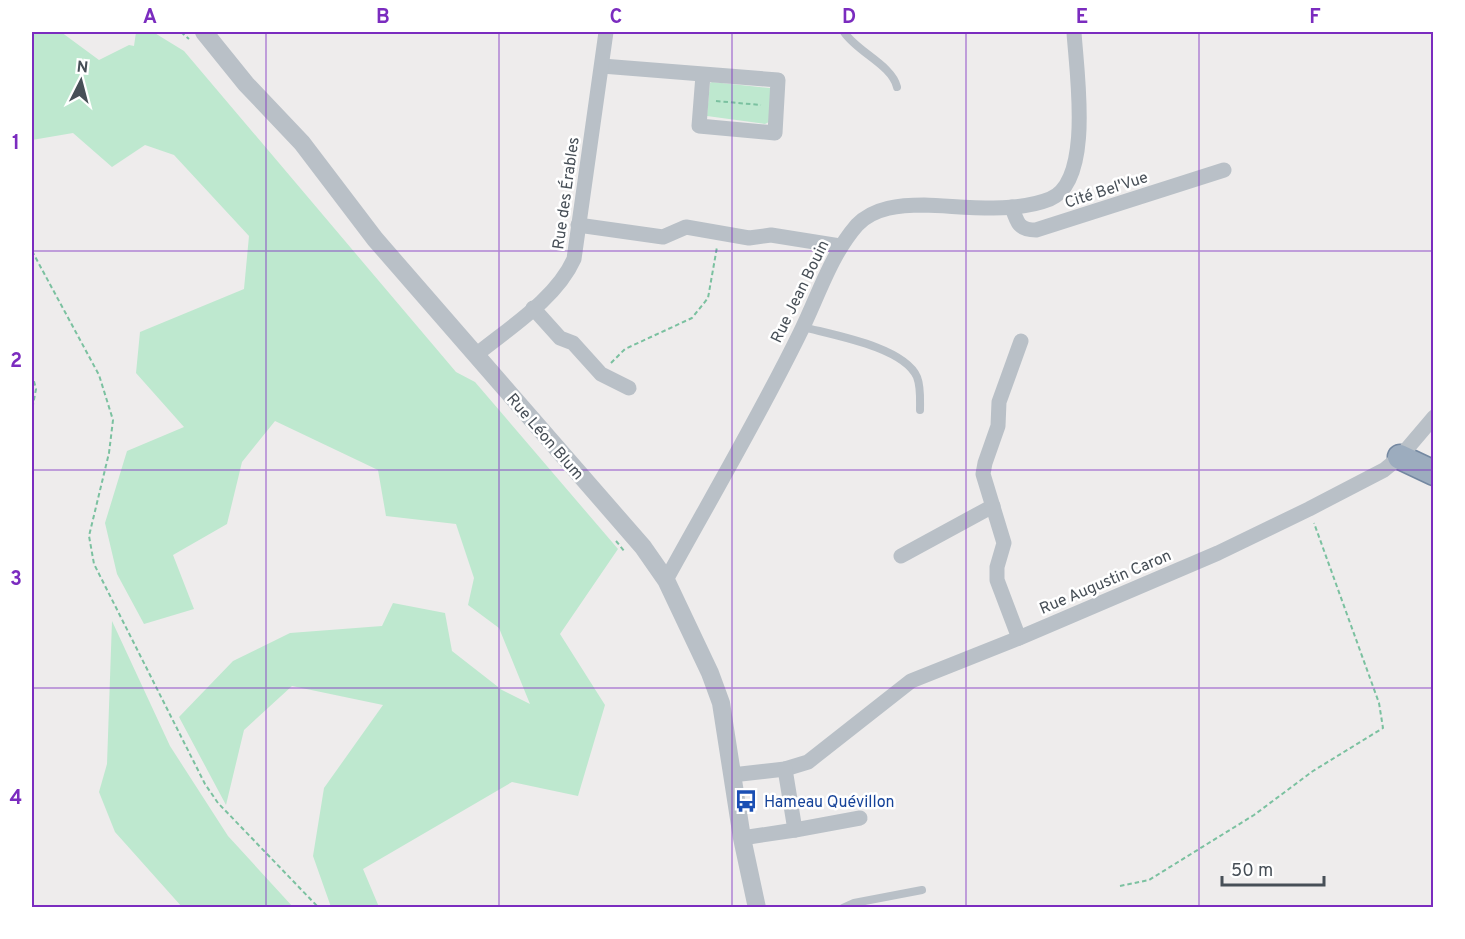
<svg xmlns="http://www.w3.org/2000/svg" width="1465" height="939" viewBox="0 0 1465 939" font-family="Overpass,sans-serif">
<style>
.green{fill:#bee8cf}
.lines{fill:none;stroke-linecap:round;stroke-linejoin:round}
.trunk-casing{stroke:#7488a1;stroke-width:27}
.path{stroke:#7bc1a0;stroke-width:2;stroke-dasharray:4.5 3;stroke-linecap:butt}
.service{stroke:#b9c0c7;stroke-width:8}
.minor{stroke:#b9c0c7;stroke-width:15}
.tertiary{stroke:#b9c0c7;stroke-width:18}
.trunk{stroke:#9cacbe;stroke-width:24}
.grid{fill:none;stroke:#7b2cbf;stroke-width:1.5;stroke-opacity:0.55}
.labels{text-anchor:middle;stroke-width:5;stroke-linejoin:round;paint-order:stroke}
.street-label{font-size:16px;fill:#474f57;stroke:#fff}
.transit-label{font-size:16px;fill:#164399;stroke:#fff;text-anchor:start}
.neatline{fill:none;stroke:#7b2cbf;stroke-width:2}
.grid-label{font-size:20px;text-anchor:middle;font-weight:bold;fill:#7b2cbf}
</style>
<rect width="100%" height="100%" fill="#eeecec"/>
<!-- green -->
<g class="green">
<path d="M32 32H61L99 60 129 45 134 46 136 32H153L184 51 456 372 475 382 618 549 560 634 605 705 578 796 512 782 363 869 379 907H331L313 856 324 788 383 705 292 686 244 730 226 805 179 717 233 661 290 633 382 626 393 603 445 613 452 651 502 690 530 704 499 628 468 605 474 578 456 524 386 516 378 470 275 421 242 462 227 524 173 555 194 609 144 624 117 574 105 523 127 451 184 427 136 373 140 332 244 289 249 236 174 155 145 145 112 167 73 133 32 140Z"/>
<path d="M712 82 770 88 772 90 769 122 765 124 707 116 710 83Z"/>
<path d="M112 621 170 746 228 836 293 907H182L115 832 99 792 107 764Z"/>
</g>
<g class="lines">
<!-- trunk casing -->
<g class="trunk-casing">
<path id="trunk" d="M1400 457 1434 473"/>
</g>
<!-- path -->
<g class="path">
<path d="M181 32 189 39"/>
<path d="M716 101 761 105"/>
<path d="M32 251 99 375 113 420 109 453 89 536 94 564 205 784 218 803 319 908"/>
<path d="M611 363 625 349 692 318 708 298 717 247"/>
<path d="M32 374 36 389 32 410"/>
<path d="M616 541 625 552"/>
<path d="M1120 886 1149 880 1254 815 1313 771 1383 728 1379 703 1314 523"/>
</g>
<!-- service -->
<g class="service">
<path d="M844 32C857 52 892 65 897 87"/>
<path d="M803 327C833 335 904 347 917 377 921 387 920 399 920 410"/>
<path d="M843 908 854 903 922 890"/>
</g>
<!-- minor -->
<g class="minor">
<path d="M602 66 778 80 775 133 699 126 703 75"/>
<path d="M1012 207C1017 223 1019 230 1036 230L1224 170"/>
<path d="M578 225 663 237 686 227 749 238 771 235 840 246"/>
<path d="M533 308 560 338 573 343 601 374 629 388"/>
<path d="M476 355C509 328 556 299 574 259L606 32"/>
<path d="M901 556 993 506"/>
<path d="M666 580C711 498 759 417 800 333 818 297 830 256 857 225 874 207 901 205 924 205 964 206 1012 214 1050 199 1094 181 1076 69 1074 32"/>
<path d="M1019 638 997 580V567L1004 543 983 474 985 463 998 426 999 402 1021 341"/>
<path d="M732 775 785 769 808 762 911 681 1019 638 1218 553 1309 509 1384 470 1400 457 1434 417"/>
<path d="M795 830 860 818"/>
<path d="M742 838 795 830 785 769"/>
</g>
<!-- tertiary -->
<path class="tertiary" d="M204 32 246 84 302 143 375 239 643 547 666 580 710 673 721 703 742 838 757 908"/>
<!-- trunk -->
<use href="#trunk" class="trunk"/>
</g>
<!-- grid -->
<path class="grid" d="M266 32V908M499 32V908M732 32V908M966 32V908M1199 32V908M32 251H1434M32 470H1434M32 688H1434"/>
<!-- icons -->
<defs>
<g id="bus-bare" transform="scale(1.8)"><path d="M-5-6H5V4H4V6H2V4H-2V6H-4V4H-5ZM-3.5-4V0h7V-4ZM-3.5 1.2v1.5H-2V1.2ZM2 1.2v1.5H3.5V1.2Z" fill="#1a4fb4" stroke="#fff" stroke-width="2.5" paint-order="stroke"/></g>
</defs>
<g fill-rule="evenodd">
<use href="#bus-bare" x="746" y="801"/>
</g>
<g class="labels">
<!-- street labels -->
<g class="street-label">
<text transform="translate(1106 189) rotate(-18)" y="6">Cité Bel'Vue</text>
<text transform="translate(565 193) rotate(-82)" y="6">Rue des Érables</text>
<text transform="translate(799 291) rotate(-64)" y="6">Rue Jean Bouin</text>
<text transform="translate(546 436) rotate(49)" y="6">Rue Léon Blum</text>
<text transform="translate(1105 581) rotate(-23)" y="6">Rue Augustin Caron</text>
</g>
<!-- transit labels -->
<g class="transit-label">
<text x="764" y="807">Hameau Quévillon</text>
</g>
</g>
<!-- border -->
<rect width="1465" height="939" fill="none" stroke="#ffffff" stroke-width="66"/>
<!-- north arrow -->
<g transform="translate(81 81) rotate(6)" stroke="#ffffff" stroke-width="4.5" paint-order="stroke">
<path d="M0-4.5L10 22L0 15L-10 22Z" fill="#474f57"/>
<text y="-9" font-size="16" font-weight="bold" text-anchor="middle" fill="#474f57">N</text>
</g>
<!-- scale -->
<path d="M1222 876v9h102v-9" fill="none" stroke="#474f57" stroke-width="3"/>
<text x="1231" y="876" font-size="18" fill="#474f57" stroke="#ffffff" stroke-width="4.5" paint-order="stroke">50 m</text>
<rect x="33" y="33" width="1399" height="873" class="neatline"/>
<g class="grid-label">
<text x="150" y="23">A</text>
<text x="383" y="23">B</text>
<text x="616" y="23">C</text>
<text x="849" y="23">D</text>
<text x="1082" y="23">E</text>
<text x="1315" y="23">F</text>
<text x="16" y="149">1</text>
<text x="16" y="367">2</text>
<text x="16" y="585">3</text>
<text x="16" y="804">4</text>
</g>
</svg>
